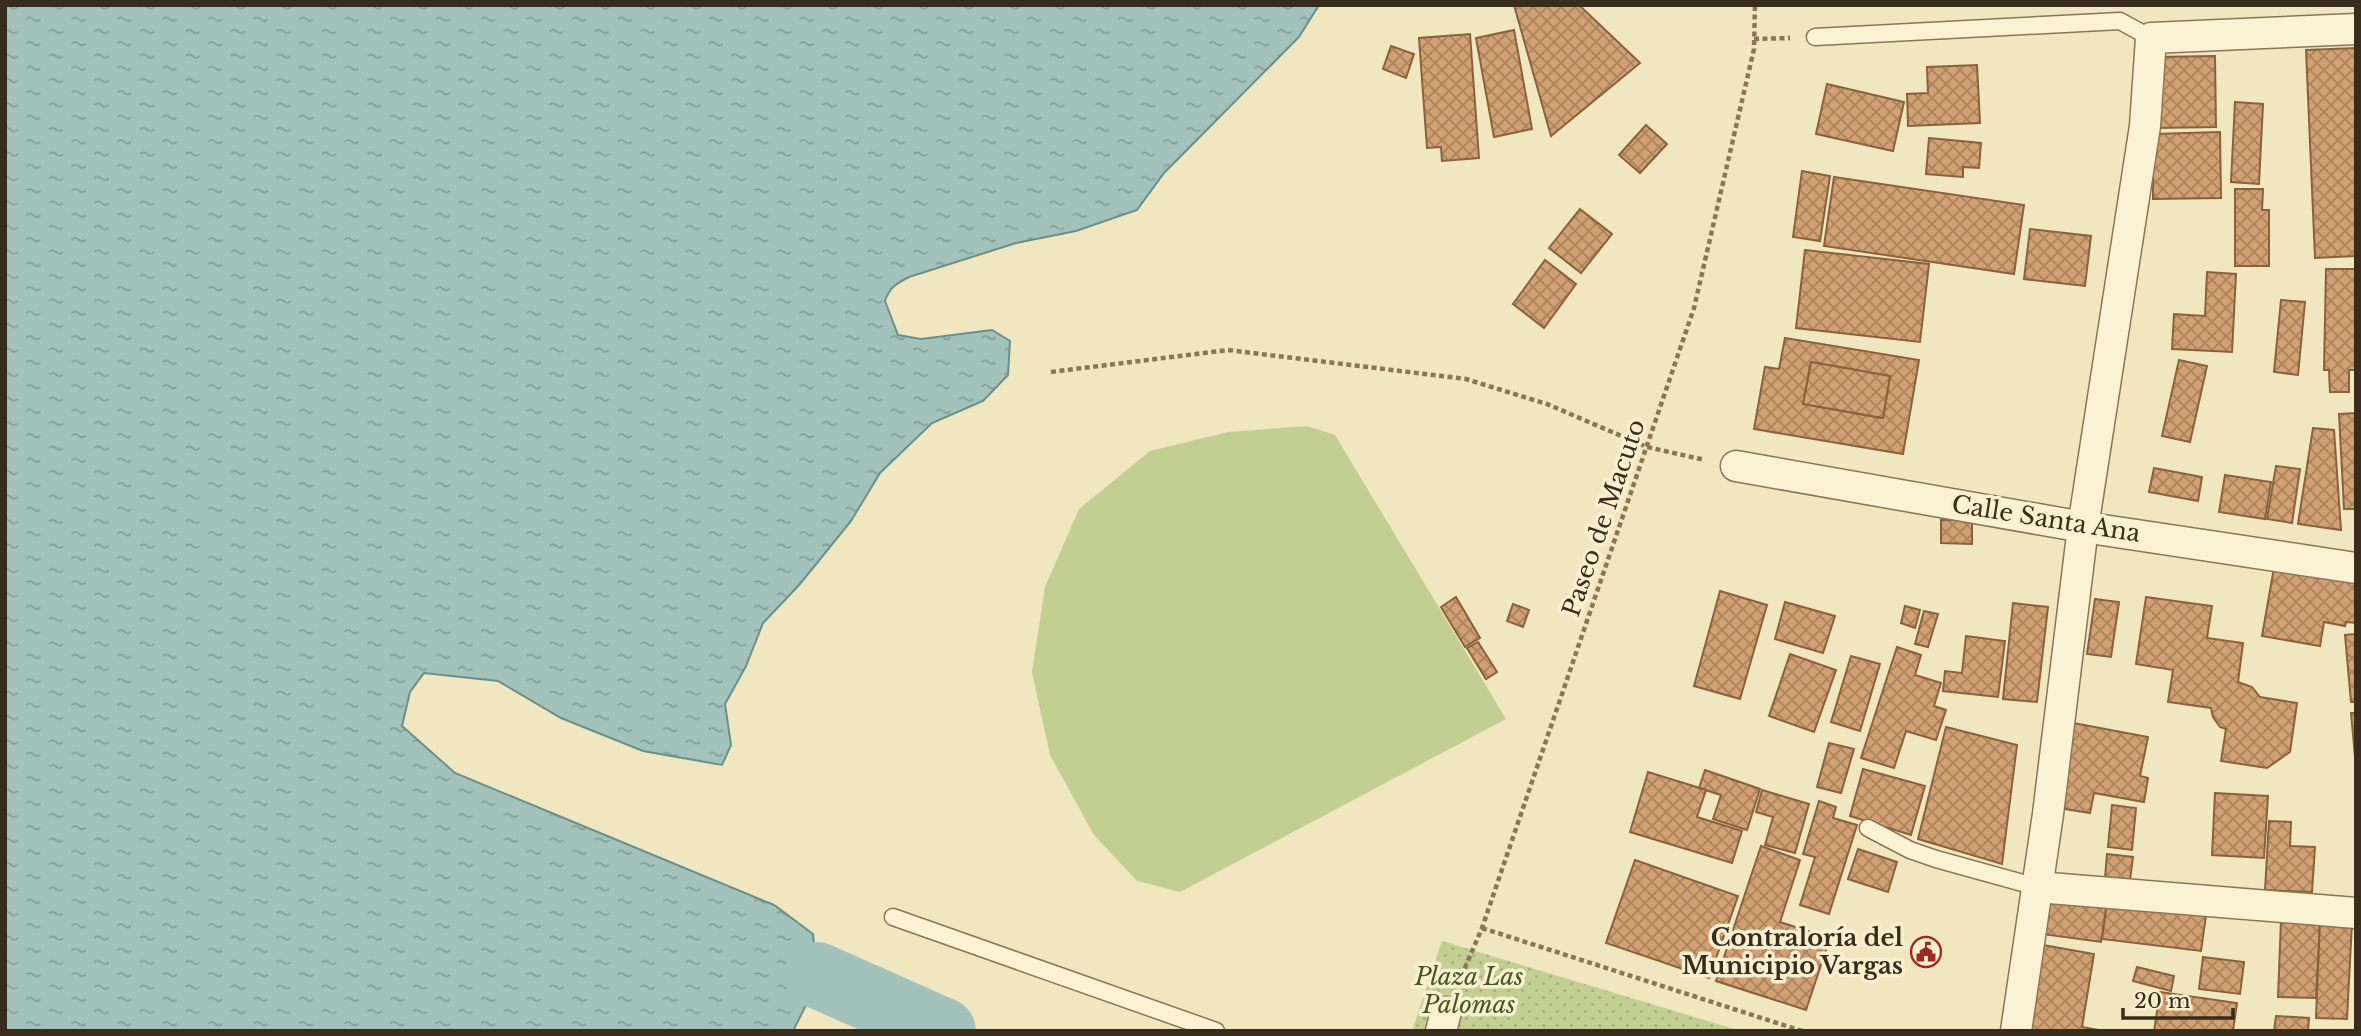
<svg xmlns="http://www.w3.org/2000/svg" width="2361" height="1036" viewBox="0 0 2361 1036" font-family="'Libre Baskerville',serif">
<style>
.grass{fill:#c3cf92}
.park{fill:url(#park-dots)}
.water{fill:url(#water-ripples);stroke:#69908a;stroke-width:2}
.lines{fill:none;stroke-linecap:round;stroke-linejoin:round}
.river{stroke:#a2c2bb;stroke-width:66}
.building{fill:url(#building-cross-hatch);stroke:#8a613b;stroke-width:2;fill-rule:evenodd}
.service-casing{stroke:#8a7656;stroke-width:19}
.minor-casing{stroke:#8a7656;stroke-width:33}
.path{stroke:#8a7656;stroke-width:4.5;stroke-dasharray:5 3.5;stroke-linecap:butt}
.service{stroke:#fbf2d3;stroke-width:16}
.minor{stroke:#fbf2d3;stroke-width:30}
.labels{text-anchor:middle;stroke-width:7;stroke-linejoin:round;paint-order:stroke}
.street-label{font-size:24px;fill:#382c1c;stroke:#f7efcf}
.poi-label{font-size:24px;font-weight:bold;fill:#382c1c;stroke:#f7efcf;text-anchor:end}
.park-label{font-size:24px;font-style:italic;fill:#445621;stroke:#f7efcf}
</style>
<defs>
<pattern id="park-dots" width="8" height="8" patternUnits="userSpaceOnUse" patternTransform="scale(1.75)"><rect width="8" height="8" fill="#c3cf92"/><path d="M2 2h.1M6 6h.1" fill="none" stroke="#a8b27d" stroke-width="1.8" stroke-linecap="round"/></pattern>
<pattern id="water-ripples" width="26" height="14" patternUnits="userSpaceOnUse" patternTransform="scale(1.75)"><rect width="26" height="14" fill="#a2c2bb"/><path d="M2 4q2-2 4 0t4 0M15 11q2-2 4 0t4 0" fill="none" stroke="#859e97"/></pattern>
<pattern id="building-cross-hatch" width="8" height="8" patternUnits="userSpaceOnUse" patternTransform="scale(1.75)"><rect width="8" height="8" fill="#d1a173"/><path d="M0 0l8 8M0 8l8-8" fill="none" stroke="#ab835e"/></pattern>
</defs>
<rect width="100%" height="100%" fill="#f0e6bf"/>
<!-- grass -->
<path class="grass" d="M1307 426 1335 435 1506 719 1180 892 1137 881 1094 835 1050 755 1032 672 1045 587 1079 509 1150 451 1228 432Z"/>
<!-- park -->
<path class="park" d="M1442 941 1741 1031H1412Z"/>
<!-- water -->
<path class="water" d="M5 5H1319L1299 37 1164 173 1137 210 1076 231 1016 243 909 277C897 283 889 288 885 301L898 335 921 339 992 330 1010 341 1008 375 983 401 932 423 880 473 851 521 800 584 763 623 746 666 725 704 731 745 722 765 643 751 561 718 498 681 424 673 410 692 402 726 455 773 774 905 813 934 817 975 806 1005 793 1031H5Z"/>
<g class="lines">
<!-- river -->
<path class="river" d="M817 975 943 1031"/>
</g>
<!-- building -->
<g class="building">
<path d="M1514 5H1579L1640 63 1551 136Z"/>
<path d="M1514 30 1532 129 1494 137 1476 38Z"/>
<path d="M1470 34 1479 158 1442 161 1441 147 1427 148 1419 38Z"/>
<path d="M1391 46 1414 54 1406 78 1383 69Z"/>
<path d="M2356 48V256L2315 258 2306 50Z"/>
<path d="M2215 56 2216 127 2156 128 2155 57Z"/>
<path d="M1977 65 1980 123 1908 126 1907 94 1928 93 1927 67Z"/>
<path d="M1827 84 1904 102 1893 151 1816 134Z"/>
<path d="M2235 102 2263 104 2259 184 2231 182Z"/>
<path d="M1646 125 1667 144 1640 173 1619 155Z"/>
<path d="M2220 132 2221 198 2153 199V134Z"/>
<path d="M1929 138 1981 143 1979 168 1963 167V177L1926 174Z"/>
<path d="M1802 171 1830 176 1820 241 1793 237Z"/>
<path d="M1834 177 2024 205 2014 274 1824 246Z"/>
<path d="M2235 189H2263L2262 210H2269V266H2235Z"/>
<path d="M1580 209 1612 234 1581 273 1549 248Z"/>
<path d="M2030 229 2091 236 2085 286 2024 279Z"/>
<path d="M1805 250 1929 264 1920 342 1796 328Z"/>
<path d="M1545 260 1576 284 1544 328 1513 304Z"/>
<path d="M2326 269H2356V370H2349V392H2330L2329 370H2324Z"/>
<path d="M2207 272 2236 274 2232 352 2172 349 2174 314 2205 316Z"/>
<path d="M2281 300 2305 302 2298 375 2274 372Z"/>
<path d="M1785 338 1919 360 1903 454 1754 429 1765 367 1779 369ZM1811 362 1890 376 1883 418 1803 404Z"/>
<path d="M2179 360 2207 366 2190 442 2162 436Z"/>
<path d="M1811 362 1890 376 1883 418 1803 404Z"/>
<path d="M2356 413V509H2344L2339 414Z"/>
<path d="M2313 428 2334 430 2341 530 2298 524Z"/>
<path d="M2276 466 2300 469 2292 523 2267 519Z"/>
<path d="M2154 468 2202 477 2198 501 2149 492Z"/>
<path d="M2225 475 2271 482 2265 519 2219 512Z"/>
<path d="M1941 520H1972V544L1941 543Z"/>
<path d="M2275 562 2356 575V623L2346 622 2345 626 2324 622 2320 646 2262 636Z"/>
<path d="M1720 591 1767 605 1740 699 1694 686Z"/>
<path d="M1456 597 1480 638 1465 647 1441 607Z"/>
<path d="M2146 597 2212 606 2207 638 2243 643 2238 682 2252 687 2260 697 2297 703 2290 752 2267 768 2221 761 2226 729 2220 727 2213 717 2211 708 2168 702 2173 670 2136 664Z"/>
<path d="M2095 599 2119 602 2111 657 2087 654Z"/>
<path d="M1785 602 1835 616 1823 653 1775 639Z"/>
<path d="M2013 603 2048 607 2037 702 2003 699Z"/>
<path d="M1513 604 1529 610 1523 627 1507 621Z"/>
<path d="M1905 606 1920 610 1915 628 1901 623Z"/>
<path d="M1924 611 1938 614 1928 647 1915 644Z"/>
<path d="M2356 634V702H2351L2345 635Z"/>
<path d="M1966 636 2005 641 1998 697 1943 691 1945 671 1962 673Z"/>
<path d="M1478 642 1497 672 1486 679 1467 648Z"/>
<path d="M1897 647 1921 655 1915 675 1941 683 1934 706 1946 710 1936 740 1906 731 1894 768 1861 758Z"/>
<path d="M1790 654 1836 670 1814 732 1769 716Z"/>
<path d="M1851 656 1880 664 1860 731 1831 722Z"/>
<path d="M2351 713H2356V768Z"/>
<path d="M2068 722 2148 737 2140 776 2148 778 2144 802 2094 793 2090 813 2052 807Z"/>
<path d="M1946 727 2017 745 2002 864 1918 839Z"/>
<path d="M1829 743 1854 749 1841 793 1817 787Z"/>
<path d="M1863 769 1925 786 1911 835 1850 816Z"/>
<path d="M1705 770 1760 789 1747 830 1713 819 1721 795 1699 788Z"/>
<path d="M1648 772 1706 790 1697 817 1742 831 1732 863 1630 832Z"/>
<path d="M1762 790 1809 804 1795 853 1765 845 1773 817 1756 812Z"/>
<path d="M2215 793 2268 796 2264 858 2212 855Z"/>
<path d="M1819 801 1836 807 1833 818 1857 825 1829 914 1800 905 1815 857 1803 854Z"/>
<path d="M2112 805 2136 808 2132 850 2108 847Z"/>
<path d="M2269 821 2291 822 2290 846 2315 847 2312 892 2265 890Z"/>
<path d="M1761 846 1800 860 1780 922 1830 938 1806 1010 1716 981Z"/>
<path d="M1858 849 1897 862 1888 892 1848 879Z"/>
<path d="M2107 854 2133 857 2130 880 2105 878Z"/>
<path d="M1635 860 1738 896 1709 978 1606 943Z"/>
<path d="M2046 896 2107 903 2101 942 2042 934Z"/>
<path d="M2107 903 2207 908 2201 951 2102 939Z"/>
<path d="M2281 920 2320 921 2316 998 2278 997Z"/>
<path d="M2320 921 2352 923 2347 1019 2316 1018Z"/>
<path d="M2043 945 2094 954 2082 1027 2104 1031H2028Z"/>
<path d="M2203 957 2244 962 2240 994 2199 989Z"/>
<path d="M2137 967 2174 976 2171 991 2133 981Z"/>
<path d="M2160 992 2237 1003 2233 1031H2154Z"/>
<path d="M2276 1016 2309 1018 2308 1031H2274Z"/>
</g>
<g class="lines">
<!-- service casing -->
<g class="service-casing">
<g id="service">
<path d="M1815 37 2120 21 2151 38"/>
<path d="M1868 828 1910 850 1936 859 2037 887"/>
<path d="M893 917 1216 1031"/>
</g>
</g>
<!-- minor casing -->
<g class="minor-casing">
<g id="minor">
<path d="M1736 466 2083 527 2356 568"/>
<path d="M2037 887 2356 913"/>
<path d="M1441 1031 1446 1012"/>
<path d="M2016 1031 2048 814 2083 527 2145 126 2151 38 2356 29"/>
</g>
</g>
<!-- path -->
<g class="path">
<path d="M1754 39 1790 38"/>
<path d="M1051 372 1228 350 1466 379 1547 404 1647 447 1705 460"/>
<path d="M1482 928 1802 1031"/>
<path d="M1458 984 1482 928 1694 308 1754 49 1755 5"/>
</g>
<!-- service -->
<use href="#service" class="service"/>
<!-- minor -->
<use href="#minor" class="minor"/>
</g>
<!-- icons -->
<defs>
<g id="civic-ring" transform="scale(1.575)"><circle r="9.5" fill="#f7efcf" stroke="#9c2c23" stroke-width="1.5"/><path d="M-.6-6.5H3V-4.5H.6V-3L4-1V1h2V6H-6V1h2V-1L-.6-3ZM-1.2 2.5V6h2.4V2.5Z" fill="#9c2c23"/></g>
</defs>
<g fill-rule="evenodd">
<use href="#civic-ring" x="1926" y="952"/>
</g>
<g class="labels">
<!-- street labels -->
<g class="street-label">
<text transform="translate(1604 518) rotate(-71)" y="8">Paseo de Macuto</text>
<text transform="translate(2046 519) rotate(9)" y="8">Calle Santa Ana</text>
</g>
<!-- poi labels -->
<g class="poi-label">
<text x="1903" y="946">Contraloría del<tspan x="1903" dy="28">Municipio Vargas</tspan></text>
</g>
<!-- park labels -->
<g class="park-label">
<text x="1469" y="985">Plaza Las<tspan x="1469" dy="28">Palomas</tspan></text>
</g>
</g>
<!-- border -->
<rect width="2361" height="1036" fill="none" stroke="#382c1c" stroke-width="14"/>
<!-- scale -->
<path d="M2123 1008v10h110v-10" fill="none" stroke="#382c1c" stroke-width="3.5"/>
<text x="2134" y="1008" font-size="21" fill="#382c1c" stroke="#f7efcf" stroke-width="5" paint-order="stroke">20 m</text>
</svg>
